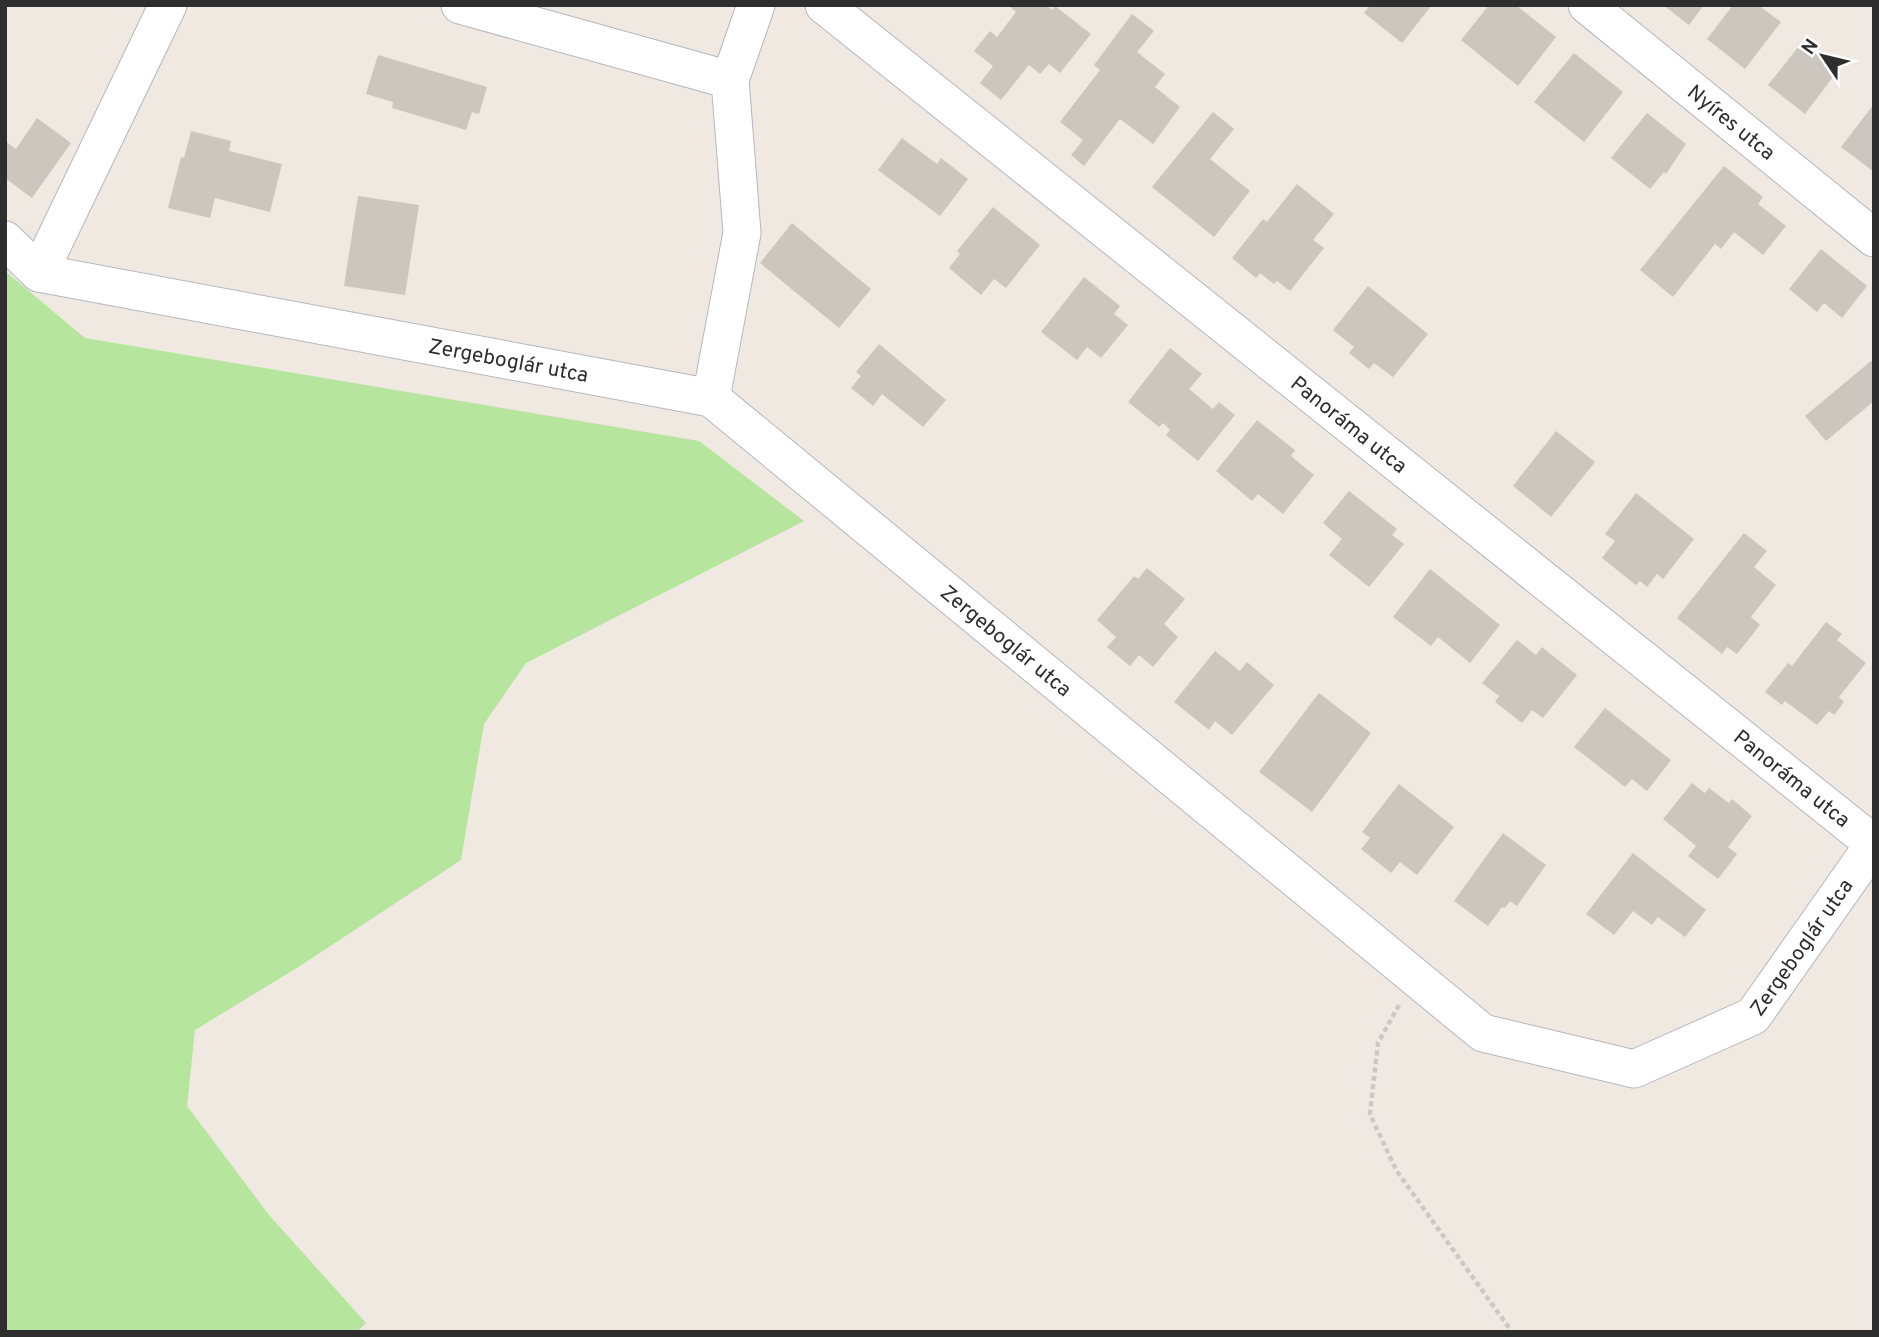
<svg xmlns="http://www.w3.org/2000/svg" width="1879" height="1337" viewBox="0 0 1879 1337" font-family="Overpass,sans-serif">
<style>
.green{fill:#b6e59e}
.building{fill:#cbc7bf}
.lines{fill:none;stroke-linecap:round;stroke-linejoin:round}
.minor-casing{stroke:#b4b7c1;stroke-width:39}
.path{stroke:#c9c9c9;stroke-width:4.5;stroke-dasharray:5 3.5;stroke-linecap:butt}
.minor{stroke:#fff;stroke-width:37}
.labels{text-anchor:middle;stroke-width:6;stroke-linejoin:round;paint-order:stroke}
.street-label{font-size:21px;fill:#2e2e2e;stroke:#fff}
</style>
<rect width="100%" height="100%" fill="#efe9e1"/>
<!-- green -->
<path class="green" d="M5 271 85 338 699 441 804 521 526 663 484 724 461 860 300 966 195 1030 187 1106 269 1215 366 1323 357 1332H5Z"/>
<!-- building -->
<g class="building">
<path d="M1008 5H1046L1052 10 1055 6 1091 34 1060 73 1049 64 1040 74 1029 65 1001 100 980 83 993 66 974 51 990 31 997 37 1016 12Z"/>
<path d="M1370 5H1432L1402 43 1364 13Z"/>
<path d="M1489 5H1516L1556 37 1518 86 1461 40Z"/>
<path d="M1663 5H1704L1689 25Z"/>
<path d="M1733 5H1758L1781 22 1745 69 1707 39Z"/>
<path d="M1132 14 1154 31 1137 52 1165 74 1155 87 1180 107 1153 144 1120 119 1084 166 1071 155 1083 140 1060 122 1100 70 1094 65Z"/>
<path d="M1803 41 1839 69 1805 114 1768 85Z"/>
<path d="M1574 53 1623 92 1584 142 1534 102Z"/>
<path d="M378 55 487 87 479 114 472 112 466 130 392 108 393 102 366 94Z"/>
<path d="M1874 104V172L1841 147Z"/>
<path d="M1213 112 1234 129 1210 159 1250 191 1214 237 1152 187Z"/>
<path d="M1647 113 1686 144 1666 174 1664 172 1650 189 1611 158Z"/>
<path d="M37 118 71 143 32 198 5 178V141L16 149Z"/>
<path d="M191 131 231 141 229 151 282 164 270 212 215 198 210 218 168 208 181 157 184 158Z"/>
<path d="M902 138 937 164 941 158 968 179 940 216 878 170Z"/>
<path d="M1724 166 1763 197 1758 204 1786 226 1763 255 1734 232 1721 249 1715 244 1673 297 1640 270Z"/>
<path d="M1297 184 1334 214 1313 240 1324 248 1290 291 1277 281 1274 284 1260 273 1256 278 1232 258 1263 219 1267 222Z"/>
<path d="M358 196 419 205 405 295 344 286Z"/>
<path d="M993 207 1040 245 1006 288 994 279 981 295 949 268 960 254 957 251Z"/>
<path d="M792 223 871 289 839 328 760 263Z"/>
<path d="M1821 249 1867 286 1842 318 1824 303 1817 312 1789 289Z"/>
<path d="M1084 277 1120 306 1114 314 1128 325 1101 358 1087 347 1077 360 1041 332Z"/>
<path d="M1368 286 1428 334 1393 377 1374 363 1369 369 1349 353 1354 347 1333 330Z"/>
<path d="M879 344 946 400 923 427 882 394 873 406 851 388 861 376 856 372Z"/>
<path d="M1170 348 1202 374 1189 389 1213 409 1219 402 1235 415 1198 461 1166 435 1170 430 1163 423 1159 427 1128 402Z"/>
<path d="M1871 361 1874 363V401L1826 441 1805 416Z"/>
<path d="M1257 420 1295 450 1291 456 1314 475 1283 514 1258 494 1252 501 1216 471Z"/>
<path d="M1556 431 1595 462 1551 517 1513 486Z"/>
<path d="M1349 491 1397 529 1392 535 1404 544 1369 587 1329 555 1342 539 1323 523Z"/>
<path d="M1636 493 1694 539 1663 579 1657 574 1647 587 1640 581 1636 585 1602 558 1615 541 1605 534Z"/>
<path d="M1744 533 1767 551 1754 567 1776 585 1751 617 1760 625 1737 654 1727 647 1722 654 1677 618Z"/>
<path d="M1147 568 1185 599 1164 624 1178 637 1153 667 1139 655 1130 666 1107 647 1116 637 1097 620 1134 576 1138 579Z"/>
<path d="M1430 569 1500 625 1470 663 1438 637 1431 646 1393 617Z"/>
<path d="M1826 622 1842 634 1837 640 1866 663 1839 697 1844 702 1834 715 1829 711 1817 725 1785 701 1782 705 1765 692 1788 663 1792 666Z"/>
<path d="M1517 640 1536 655 1542 647 1577 675 1543 718 1532 710 1522 723 1495 702 1499 696 1482 683Z"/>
<path d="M1215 651 1240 671 1247 662 1274 685 1232 735 1215 721 1209 730 1174 702Z"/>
<path d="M1319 693 1371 733 1312 812 1259 772Z"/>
<path d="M1605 708 1671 760 1647 791 1632 779 1625 787 1574 747Z"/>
<path d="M1692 783 1705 793 1709 788 1729 803 1732 799 1752 816 1728 847 1737 854 1718 879 1688 856 1696 846 1663 819Z"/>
<path d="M1399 784 1454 827 1417 875 1400 862 1391 873 1361 849 1370 838 1362 832Z"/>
<path d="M1503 833 1546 865 1517 906 1510 901 1505 908 1502 907 1488 926 1454 901Z"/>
<path d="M1633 853 1706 910 1685 937 1658 917 1652 925 1633 911 1614 935 1586 914Z"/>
</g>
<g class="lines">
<!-- minor casing -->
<g class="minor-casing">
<g id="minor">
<path d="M460 5 730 80"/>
<path id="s1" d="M824 5 1874 844"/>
<path id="s2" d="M1587 5 1874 238"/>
<path id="s3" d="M5 240 39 273 711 398 1483 1033 1634 1069 1753 1016 1874 844"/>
<path d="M39 273 168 5"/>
<path d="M711 398 742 233 730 80 756 5"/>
</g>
</g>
<!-- path -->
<path class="path" d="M1399 1005 1378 1043 1370 1114 1396 1170 1512 1332"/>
<!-- minor -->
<use href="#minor" class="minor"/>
</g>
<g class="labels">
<!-- street labels -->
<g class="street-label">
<text dy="7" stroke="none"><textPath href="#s2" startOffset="186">Nyíres utca</textPath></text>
<text dy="7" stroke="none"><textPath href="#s3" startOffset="525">Zergeboglár utca</textPath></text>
<text dy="7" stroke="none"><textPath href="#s1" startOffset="672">Panoráma utca</textPath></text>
<text dy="7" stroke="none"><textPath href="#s3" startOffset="1113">Zergeboglár utca</textPath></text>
<text dy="7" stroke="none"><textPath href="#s1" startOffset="1239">Panoráma utca</textPath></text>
<text dy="7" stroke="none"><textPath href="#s3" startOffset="2100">Zergeboglár utca</textPath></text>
</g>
</g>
<!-- border -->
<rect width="1879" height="1337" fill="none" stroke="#2e2e2e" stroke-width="14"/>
<!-- north arrow -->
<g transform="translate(1823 56) rotate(305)" stroke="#ffffff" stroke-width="5" paint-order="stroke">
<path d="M0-5L12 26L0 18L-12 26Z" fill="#2e2e2e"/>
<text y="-10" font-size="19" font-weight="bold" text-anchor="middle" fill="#2e2e2e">N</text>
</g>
</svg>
